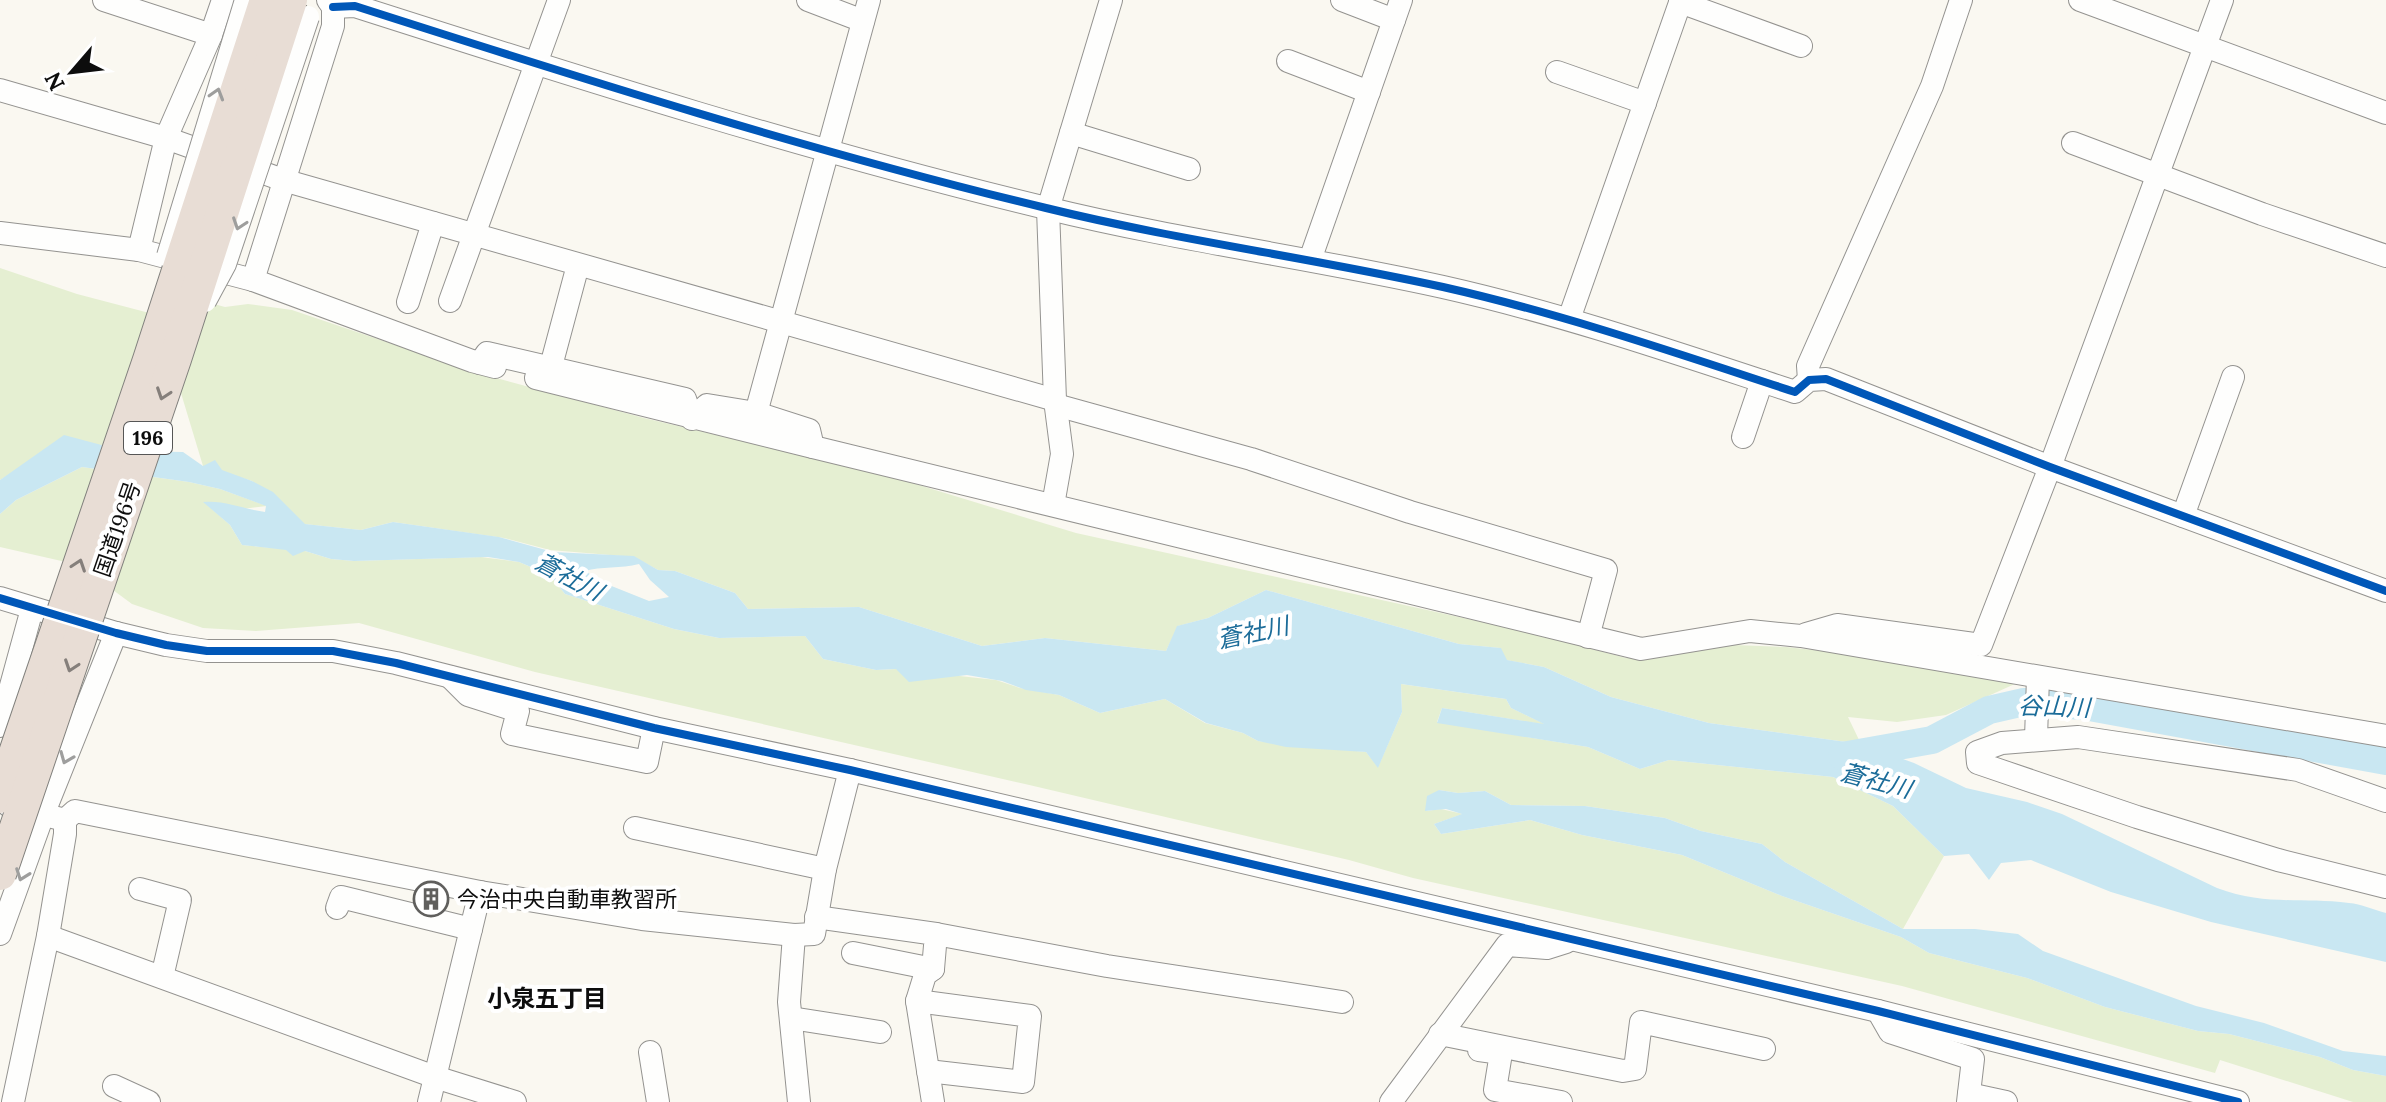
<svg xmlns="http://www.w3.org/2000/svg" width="2386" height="1102" viewBox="0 0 2386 1102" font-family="Lora,'Noto Sans JP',serif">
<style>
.green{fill:#e5efd2}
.water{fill:#c9e7f2;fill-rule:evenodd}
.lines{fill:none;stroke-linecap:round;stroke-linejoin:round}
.river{stroke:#c9e7f2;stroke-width:28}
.minor-casing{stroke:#949390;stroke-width:24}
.minor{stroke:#fefefd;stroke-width:22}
.minor-bridge-casing{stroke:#949390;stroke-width:24;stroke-linecap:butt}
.highway-bridge-casing{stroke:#81807d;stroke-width:34;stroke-linecap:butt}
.minor-bridge{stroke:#fefefd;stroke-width:22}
.highway-bridge{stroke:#e8ddd5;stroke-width:32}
.cycleway-casing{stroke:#fff;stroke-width:13}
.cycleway{stroke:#0057b8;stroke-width:8}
.oneway{stroke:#9e9e9d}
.oneway2{stroke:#857f7b}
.labels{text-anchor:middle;stroke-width:8;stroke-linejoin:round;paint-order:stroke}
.shield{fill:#fff;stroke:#565656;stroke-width:2}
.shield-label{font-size:20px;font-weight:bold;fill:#0d0d0d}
.street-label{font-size:22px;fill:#0d0d0d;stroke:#fff}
.poi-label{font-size:22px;fill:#0d0d0d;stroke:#fff;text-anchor:start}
.water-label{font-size:24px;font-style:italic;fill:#1b6c99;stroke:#fff}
.neighbourhood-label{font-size:24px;font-weight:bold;fill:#0d0d0d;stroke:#fff}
</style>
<rect width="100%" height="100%" fill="#faf8f1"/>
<!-- green -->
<g class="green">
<path d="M0 268 77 294 157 315 214 304 225 307 248 304 292 310 478 373 644 418 886 475 1076 533 1536 634 1626 658 1734 645 1786 647 1886 658 2017 683 1946 715 1897 722 1848 717 1861 744 1709 723 1611 697 1544 667 1506 660 1500 648 1459 644 1266 590 1208 618 1178 626 1166 651 1045 638 982 646 859 607 748 609 735 593 675 571 658 570 634 557 550 550 504 538 393 522 361 530 304 524 252 481 203 466 158 317 118 451 15 471 0 480Z"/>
<path d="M82 467 189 482 220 489 267 506 242 509 204 502 230 525 242 545 305 551 331 559 354 561 481 557 519 562 550 575 565 594 674 629 719 638 805 636 823 659 876 670 896 669 996 680 1020 688 1059 695 1100 713 1165 699 1205 723 1243 733 1258 741 1366 752 1378 767 1402 712 1401 684 1506 699 1511 708 1547 725 1442 708 1437 722 1588 747 1640 769 1669 760 1833 777 1893 806 1944 856 1903 929 1785 862 1762 844 1701 831 1665 818 1585 806 1511 805 1485 791 1458 793 1439 790 1426 811 1441 809 1463 814 1434 824 1441 834 1530 820 1582 835 1682 855 1782 896 1901 937 1929 953 2027 978 2105 1007 2198 1031 2229 1034 2320 1057 2353 1070 2386 1076V1102H2353L2220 1060 2215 1073 1902 986 1413 878 1349 860 1025 784 535 672 359 623 256 631 203 628 132 604 79 565 0 547V514L16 500Z"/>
</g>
<!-- water -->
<g class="water">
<path d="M64 435 124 451 183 452 203 466 215 460 222 470 252 481 273 492 305 524 361 530 393 522 499 537 553 552 634 556 658 570 675 571 735 593 748 609 859 607 982 646 1045 638 1166 651 1177 626 1208 618 1266 590 1459 644 1501 648 1507 660 1544 667 1611 697 1709 723 1861 744 1914 763 1966 788 2027 802 2062 814 2217 888C2265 906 2300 897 2349 903 2361 904 2374 910 2386 913V962L2211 922 2111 892 2031 860 2001 863 1989 880 1969 854 1944 856 1893 806 1833 777 1669 760 1640 769 1588 747 1437 723 1442 708 1544 724 1511 708 1506 699 1401 684 1402 712 1378 768 1366 752 1286 747 1258 741 1243 733 1206 723 1165 699 1100 713 1059 695 1026 690 1002 681 967 675 909 682 896 669 876 670 823 659 805 636 719 638 674 629 565 594 550 575 519 562 488 557 354 561 331 559 305 551 293 556 286 550 242 545 230 525 203 502C225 500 243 509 265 512L266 506 220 489 189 482 82 467 16 500 0 514V480ZM639 564 650 580 669 597 649 601 604 583 585 571C601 566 621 569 639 564Z"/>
<path d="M1439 790 1458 793 1485 791 1511 805 1585 806 1665 818 1701 831 1762 844 1785 862 1903 929H1975L2018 934 2043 951 2196 1006 2264 1023 2343 1051 2386 1056V1076L2353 1070 2320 1057 2229 1034 2198 1031 2105 1007 2027 978 1929 953 1901 937 1782 896 1682 855 1582 835 1530 820 1441 834 1434 824 1462 814 1446 809 1425 811 1427 796Z"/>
</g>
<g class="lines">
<!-- river -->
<path class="river" d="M1842 756 1932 740 1989 710 2024 702 2084 706 2386 761"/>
<!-- minor casing -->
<g class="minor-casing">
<g id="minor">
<path d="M104 0 211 35"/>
<path d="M808 0 863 21"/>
<path d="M1342 0 1394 20"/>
<path d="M2080 0 2386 113"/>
<path d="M1680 2 1801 46"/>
<path d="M333 7 355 6C583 79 813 152 1046 208 1176 240 1312 258 1443 287 1563 314 1679 354 1795 392L1809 380 1826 379 2050 467 2386 591"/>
<path d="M1288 61 1369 92"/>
<path d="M1557 72 1645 103"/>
<path d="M0 90 166 138 283 180 1055 400"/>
<path d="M1071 133 1189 169"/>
<path d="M2073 143 2262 214 2386 256"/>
<path d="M0 233 139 250 253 280 472 361 495 367"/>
<path d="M139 250 166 138 211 35 223 0"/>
<path d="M1310 260 1401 0"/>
<path d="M253 280 333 26V7L328 0"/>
<path d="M450 301 559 0"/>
<path d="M408 302 433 223"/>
<path d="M1569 319 1681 0"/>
<path d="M480 363 487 353 685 399 692 419 707 405 756 413 809 430 813 447 1641 649 1750 631 1801 636 2386 736"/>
<path d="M551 366 578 265"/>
<path d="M536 378 813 447"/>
<path d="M1809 380 1808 366 1932 86 1961 0"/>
<path d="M1056 405 1251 459 1410 512 1606 570 1588 637"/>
<path d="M756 413 869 0"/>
<path d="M1743 437 1762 381"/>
<path d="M1053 505 1062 454 1055 400 1048 209 1111 0"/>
<path d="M2183 516 2233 377"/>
<path d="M0 598 116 633 166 645 207 651H333L396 663 654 728 850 770 1878 1011 2238 1102"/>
<path d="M1806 634 1837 625 1981 645 2050 467 2222 0"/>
<path d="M450 677 468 695 518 711 512 734 647 762 654 728"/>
<path d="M0 726 32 609"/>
<path d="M2036 738 2038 677"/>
<path d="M2386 801 2298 770 2078 737 2002 743 1977 752 1978 763 2137 817 2278 860 2386 887"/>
<path d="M9 806 65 820V834L48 936 13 1102"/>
<path d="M65 820 75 811 480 892 642 919 794 935 814 934 825 869 850 770"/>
<path d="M635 828 825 869"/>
<path d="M140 889 180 900 162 977"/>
<path d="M337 908 341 897 471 929"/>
<path d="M816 917 936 934 933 969 925 975 917 1001 933 1102"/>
<path d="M0 934 43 815 116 633"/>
<path d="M936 934 1107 966 1342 1002"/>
<path d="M794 935 789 1002 799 1102"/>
<path d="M48 936 435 1077 515 1102"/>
<path d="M853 953 933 969"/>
<path d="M917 1001 1030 1016 1023 1082 928 1071"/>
<path d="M1878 1011 1890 1032 1973 1059 1968 1102"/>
<path d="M791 1018 880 1032"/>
<path d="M1440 1034 1623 1071 1635 1069 1641 1022 1764 1049"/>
<path d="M1479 1050 1501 1053 1495 1090 1561 1102"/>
<path d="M650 1052 658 1102"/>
<path d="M114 1086 149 1102"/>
<path d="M1969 1094 2006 1102"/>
<path d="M429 1102 480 892"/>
<path d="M1391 1102 1507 945 1547 948 1566 942"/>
</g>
</g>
<!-- minor -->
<use href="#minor" class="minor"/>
<!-- minor-bridge casing -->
<g class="minor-bridge-casing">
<g id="minor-bridge">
<path d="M168 256 246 0"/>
<path d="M205 301 225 264 308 17"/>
</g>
</g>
<!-- highway-bridge casing -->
<g class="highway-bridge-casing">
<g id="highway-bridge">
<path d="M0 797 149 360 266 0"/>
<path d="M0 874 175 359 291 0"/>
</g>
</g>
<!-- minor-bridge -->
<use href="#minor-bridge" class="minor-bridge"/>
<!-- highway-bridge -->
<use href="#highway-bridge" class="highway-bridge"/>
<!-- cycleway casing -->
<g class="cycleway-casing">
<g id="cycleway">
<path d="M333 7 355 6C583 79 813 152 1046 208 1176 240 1312 258 1443 287 1563 314 1679 354 1795 392L1809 380 1826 379 2050 467 2386 591"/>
<path d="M0 598 116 633 166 645 207 651H333L396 663 654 728 850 770 1878 1011 2238 1102"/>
</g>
</g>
<!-- cycleway -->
<use href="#cycleway" class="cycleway"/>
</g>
<!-- one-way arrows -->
<defs><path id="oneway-chevron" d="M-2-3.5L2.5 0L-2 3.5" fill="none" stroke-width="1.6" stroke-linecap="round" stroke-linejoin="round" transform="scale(2)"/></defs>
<g class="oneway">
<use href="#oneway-chevron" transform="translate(217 94) rotate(-73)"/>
<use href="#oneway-chevron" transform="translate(239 224) rotate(109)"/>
<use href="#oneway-chevron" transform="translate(66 758) rotate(112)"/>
<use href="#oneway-chevron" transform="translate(22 875) rotate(110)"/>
</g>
<g class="oneway2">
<use href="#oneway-chevron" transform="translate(163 394) rotate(109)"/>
<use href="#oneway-chevron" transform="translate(79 565) rotate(-71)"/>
<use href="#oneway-chevron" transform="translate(71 666) rotate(109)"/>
</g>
<!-- icons -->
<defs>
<g id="building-ring" transform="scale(1.8)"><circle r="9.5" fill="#fff" stroke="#605f5d" stroke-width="1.5"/><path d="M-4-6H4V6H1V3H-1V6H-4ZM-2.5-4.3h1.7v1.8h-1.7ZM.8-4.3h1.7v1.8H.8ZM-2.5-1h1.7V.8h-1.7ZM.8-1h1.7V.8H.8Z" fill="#605f5d"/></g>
</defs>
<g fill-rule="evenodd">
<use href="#building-ring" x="431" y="899"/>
</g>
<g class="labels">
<!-- shield labels -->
<rect class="shield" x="124" y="422" width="48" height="32" rx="6"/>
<g class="shield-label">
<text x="148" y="445">196</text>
</g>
<!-- street labels -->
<g class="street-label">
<text transform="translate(117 529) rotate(-71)" y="8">国道196号</text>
</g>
<!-- poi labels -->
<g class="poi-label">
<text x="457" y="907">今治中央自動車教習所</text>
</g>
<!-- water labels -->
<g class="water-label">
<text transform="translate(569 577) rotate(28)" y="8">蒼社川</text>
<text transform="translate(1253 633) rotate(-12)" y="8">蒼社川</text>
<text transform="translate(2054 707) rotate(2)" y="8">谷山川</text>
<text transform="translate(1876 781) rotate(15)" y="8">蒼社川</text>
</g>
<!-- neighbourhood labels -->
<g class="neighbourhood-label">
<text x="547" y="1007">小泉五丁目</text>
</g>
</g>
<!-- north arrow -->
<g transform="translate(72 72) rotate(242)" stroke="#ffffff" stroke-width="6" paint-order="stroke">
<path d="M0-6L14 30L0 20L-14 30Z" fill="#0d0d0d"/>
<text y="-12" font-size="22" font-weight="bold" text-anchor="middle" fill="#0d0d0d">N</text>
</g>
</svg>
